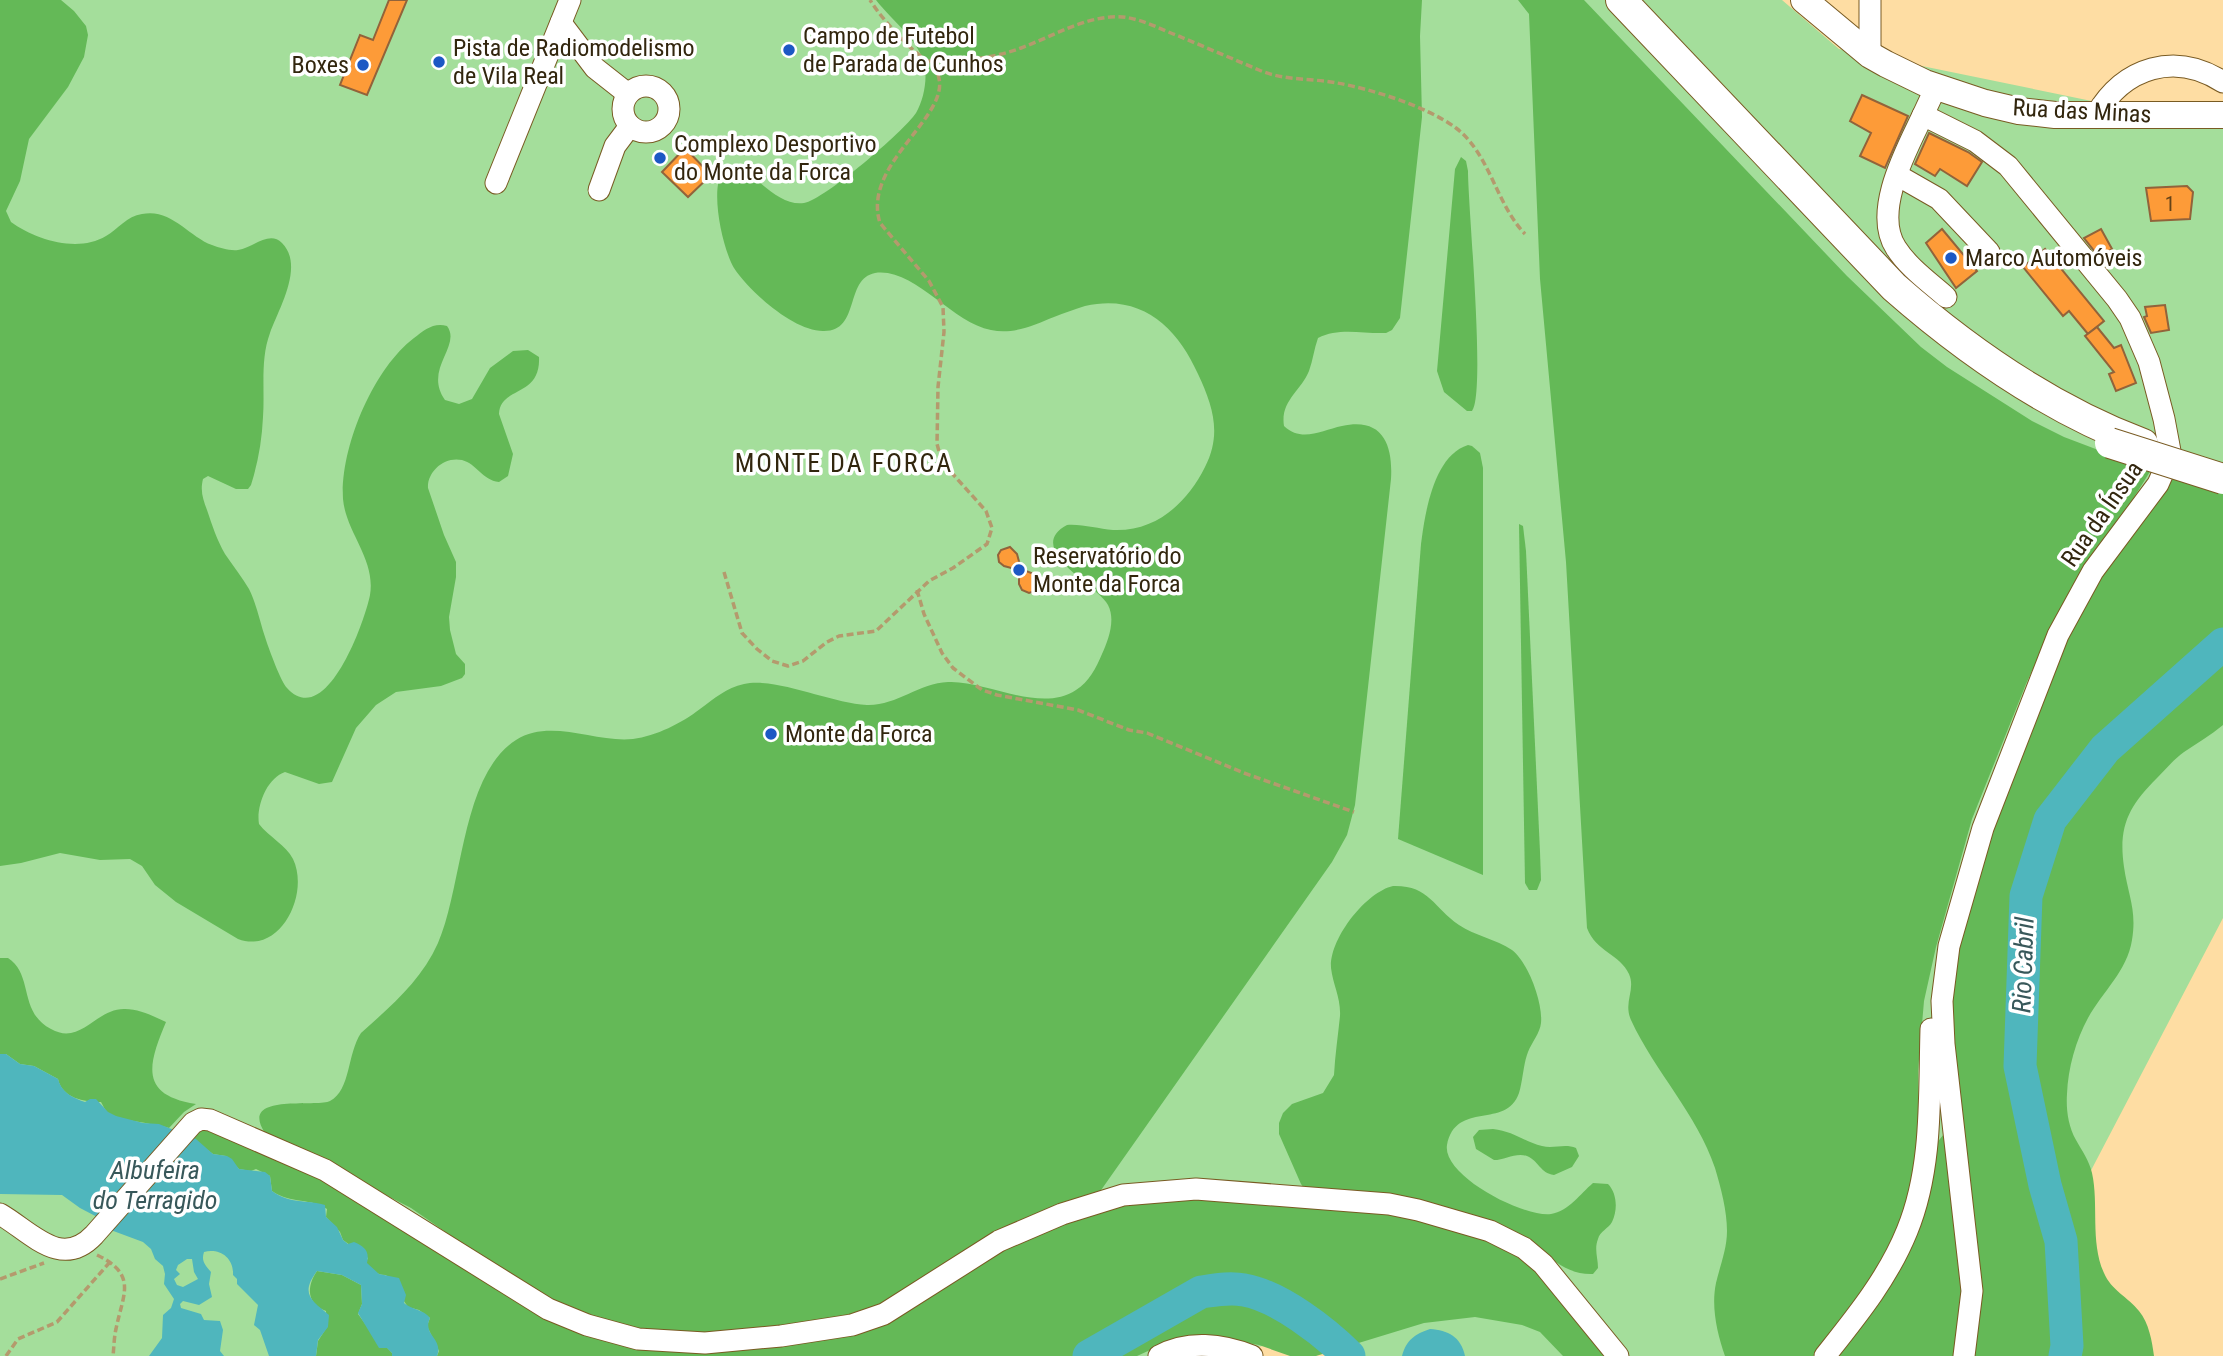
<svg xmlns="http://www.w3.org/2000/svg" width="2223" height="1356" viewBox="0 0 2223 1356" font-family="'Roboto Condensed',sans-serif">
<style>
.green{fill:#a4de9b}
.forest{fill:#64b957}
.water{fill:#4fb6bd;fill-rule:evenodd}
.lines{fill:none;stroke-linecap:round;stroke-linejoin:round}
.river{stroke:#4fb6bd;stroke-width:33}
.building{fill:#fd9b38;stroke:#92633a;stroke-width:2}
.minor-casing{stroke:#795b23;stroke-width:23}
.major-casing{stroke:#795b23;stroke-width:28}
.highway-casing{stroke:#795b23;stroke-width:32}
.path{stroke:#b49a6d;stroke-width:3.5;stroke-dasharray:7 3.5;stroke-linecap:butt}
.minor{stroke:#fff;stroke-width:21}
.major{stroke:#fff;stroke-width:26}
.highway{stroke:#fff;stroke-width:30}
.highway-bridge-casing{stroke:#795b23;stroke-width:32;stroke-linecap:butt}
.highway-bridge{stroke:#fff;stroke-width:30}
.poi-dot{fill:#1c58c4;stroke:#fff;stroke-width:2.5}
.labels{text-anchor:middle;stroke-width:7;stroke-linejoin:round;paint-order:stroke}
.number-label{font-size:21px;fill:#654318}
.poi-label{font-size:24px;fill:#32260e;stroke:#fff;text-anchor:start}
.street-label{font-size:24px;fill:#32260e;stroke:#fff}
.neighbourhood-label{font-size:26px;letter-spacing:2px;fill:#32260e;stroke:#fff}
.water-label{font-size:26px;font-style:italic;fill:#38585a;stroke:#fff}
</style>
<rect width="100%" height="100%" fill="#fedda3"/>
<!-- green -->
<path class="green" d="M0 0H1782L1839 49 2223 128V918L1994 1356H1333L1306 1338 1209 1356H0Z"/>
<!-- forest -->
<g class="forest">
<path d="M0 0H61L74 11 86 26 88 35 84 57 68 87 29 139 20 181 6 211 11 222C36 240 78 253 106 236 118 229 127 216 142 214 171 208 188 236 212 245 220 248 230 251 238 250 253 248 269 230 282 243 305 266 278 310 270 333 260 360 265 389 263 417 262 440 258 463 251 485L248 489H236L208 476 203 479C200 491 203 499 207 510 212 525 217 540 225 554 233 566 242 577 249 589 257 605 260 623 266 640 269 649 281 682 287 688 326 731 365 621 370 595 376 559 346 533 343 499 340 448 373 369 414 338 424 330 434 322 447 326 462 346 423 369 445 400L459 404 472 399 490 368 513 351 528 350 539 357C541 398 500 386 499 414L513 454 508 476 499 482C482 480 477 464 462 460 444 456 427 472 428 488L444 535 456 562V577L449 617 450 630 456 654 465 664V674L462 678 441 686 396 692 376 705 356 728 332 782 319 784 285 772C267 778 256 806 259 824 269 837 286 845 293 859 310 894 280 955 238 939L176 902 155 885 142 866 130 859 100 860 60 853 21 863 0 866Z"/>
<path d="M876 0H1422L1420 36 1422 117 1400 318 1392 330 1386 333C1363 334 1339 327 1318 338 1314 349 1313 360 1309 371 1301 391 1280 401 1284 426 1302 443 1322 430 1342 426 1383 417 1393 445 1391 479L1355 805 1347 835 1332 862 1099 1193 889 1303 843 1321 683 1337 601 1322 526 1288 411 1208 265 1133C238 1092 316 1108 330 1101 351 1090 347 1054 361 1033 391 1006 421 981 438 943 463 886 461 775 516 740 551 718 595 743 633 739 656 736 682 723 700 709 715 698 726 688 744 684 776 677 830 703 867 705 896 706 919 683 948 682 986 680 1040 714 1076 690 1089 682 1096 668 1102 654 1108 641 1116 620 1108 605 1100 587 1022 549 1067 525 1083 524 1098 529 1113 530 1156 532 1187 503 1205 467 1222 434 1213 406 1198 374 1177 327 1141 293 1085 306 1075 309 1064 313 1054 317 1034 325 1013 335 991 330 952 323 914 267 875 273 844 279 861 332 823 331 793 331 749 291 734 268 723 250 707 183 726 167 742 154 772 208 804 203 824 200 904 131 916 113 923 101 927 83 925 68 921 41 892 21 876 0Z"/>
<path d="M1518 0H1584L1847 276 1921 347 1947 367 2032 421 2064 437 2151 470 2048 636 2026 684 1972 819 1936 947 1924 1001 1918 1071V1141L1907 1202 1892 1244 1855 1303 1813 1356H1725C1717 1333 1711 1307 1716 1283 1720 1266 1727 1249 1727 1231 1727 1211 1721 1188 1715 1168 1697 1114 1655 1072 1631 1020 1623 1002 1636 990 1629 974 1620 954 1596 952 1587 928L1566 562 1540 279 1529 14Z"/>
<path d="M1461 157 1466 161 1468 171C1468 206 1486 394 1472 411H1467L1444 392 1437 371 1455 169Z"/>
<path d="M1468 445 1472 446 1480 453 1483 468V875L1398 839 1421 544C1425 514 1433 456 1468 445Z"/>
<path d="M2173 476 2223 491V725C2211 735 2197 743 2184 752 2174 759 2166 769 2157 778 2129 806 2118 826 2124 867 2128 895 2137 910 2132 940 2127 971 2103 991 2088 1018 2076 1040 2068 1068 2067 1094 2066 1109 2068 1126 2076 1140 2082 1151 2089 1160 2092 1173 2099 1204 2090 1242 2104 1273 2111 1290 2128 1297 2139 1311 2149 1323 2152 1341 2154 1356H1834L1888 1285 1936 1144 1959 1115 1952 1026 1953 990 1956 961 1974 882 2062 645 2086 594Z"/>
<path d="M1519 524 1523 526 1526 551 1540 852 1541 880 1537 890H1529L1525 883Z"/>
<path d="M1393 886C1429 885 1433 907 1459 925 1475 936 1496 939 1512 950 1528 962 1543 1003 1541 1023 1540 1033 1532 1042 1528 1052 1523 1065 1523 1080 1519 1093 1506 1130 1456 1100 1447 1145 1442 1176 1525 1218 1551 1214 1569 1211 1580 1194 1593 1183L1608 1184C1617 1193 1618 1210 1612 1222 1608 1229 1600 1231 1598 1239 1594 1249 1598 1258 1598 1268L1593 1274C1569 1275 1554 1261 1537 1247L1304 1188 1301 1184 1279 1134V1123L1283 1113 1292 1104 1323 1093 1334 1075C1335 1055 1338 1036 1340 1016 1341 998 1333 985 1331 968 1329 939 1366 892 1393 886Z"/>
<path d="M0 958H8C34 975 18 1012 51 1029 81 1046 96 1008 125 1009 139 1009 153 1016 166 1022 148 1065 139 1095 196 1104L184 1112 169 1128C154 1123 118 1121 107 1112 104 1109 103 1105 101 1102 84 1102 62 1098 58 1079L34 1066 20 1064 6 1054H0Z"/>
<path d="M201 1128 318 1178 573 1329 804 1342 1074 1215 1167 1197 1379 1209 1470 1230 1535 1264 1610 1356H1563L1540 1332 1522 1325 1475 1317 1424 1323 1316 1356H1290L1259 1345 1241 1342 1159 1346 1137 1356H437L439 1351 427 1326 430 1318 419 1310 408 1307 386 1275C377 1275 371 1271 366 1262L368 1258 343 1240 340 1232 326 1217 327 1209C313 1198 290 1204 272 1191L270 1176 256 1169 251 1171 239 1169 226 1156 213 1154 191 1138Z"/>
<path d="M1493 1129C1513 1131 1525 1142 1542 1146 1554 1149 1565 1143 1576 1148L1579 1156 1572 1167 1554 1175C1540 1173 1539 1161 1527 1156 1516 1152 1505 1160 1494 1160L1476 1149 1473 1137 1479 1130Z"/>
<path d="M317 1271 342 1275 361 1285 362 1304 358 1314 366 1325 392 1353V1356H316L318 1341 327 1327 326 1311C307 1304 306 1287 317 1271Z"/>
</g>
<!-- water -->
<g class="water">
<path d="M0 1054H6L20 1064 34 1066 58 1079C61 1092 73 1098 85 1102L90 1099H96L108 1112 116 1116 143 1123 159 1124 196 1139 213 1154 227 1156 232 1159 239 1169 265 1172 270 1176 272 1191C292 1205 305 1199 325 1205L326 1217 337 1227 343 1240 348 1244 354 1242C364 1246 370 1251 367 1263L379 1274 399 1278 406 1295 404 1303C412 1310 423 1309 430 1318 422 1335 444 1339 437 1356H392V1353L387 1348H379L358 1313 362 1304 361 1285 342 1275 317 1271C299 1295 313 1301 329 1315L328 1327 318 1340 316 1356H269L260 1330 254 1325 258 1305 237 1284V1279L233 1275C234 1258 220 1248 204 1252 201 1261 205 1265 211 1272L209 1284 212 1297 199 1305 183 1301 180 1304 181 1308 201 1314 204 1320 220 1321 223 1330 220 1351 224 1356H149L162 1338 163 1315 171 1308 174 1299 164 1284 165 1274 163 1266 155 1259 151 1249 143 1242 108 1229 103 1220 80 1208 62 1195 0 1194ZM187 1259H192L194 1272 198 1279 183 1287 177 1285 174 1279 180 1274 176 1270 178 1265Z"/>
<path d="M1430 1329C1448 1330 1461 1337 1465 1356H1402C1406 1340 1415 1334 1430 1329Z"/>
</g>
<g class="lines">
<!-- river -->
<g class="river">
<path d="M1089 1356 1201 1292C1215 1290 1230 1287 1244 1290 1279 1296 1325 1332 1349 1356"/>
<path d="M2065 1356 2067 1346 2061 1241 2045 1185 2020 1066 2026 896 2050 820 2105 749 2223 644"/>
</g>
</g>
<!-- building -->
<g class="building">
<path d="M389 0H407L367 95 340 85 360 35 373 40Z"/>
<path d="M1862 95 1908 116 1885 168 1860 156 1871 133 1850 121Z"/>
<path d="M1929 133 1968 152 1982 162 1967 186 1940 169 1935 176 1915 164Z"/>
<path d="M685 148 711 175 688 197 662 172Z"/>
<path d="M2187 186 2193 192 2190 219 2151 221 2146 188Z"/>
<path d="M1942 229 1977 271 1956 288 1926 243Z"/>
<path d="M2101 229 2112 249 2099 257 2084 238Z"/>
<path d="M2045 249 2104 321 2088 334 2069 311 2063 316 2023 267Z"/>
<path d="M2165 305 2169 330 2151 333 2144 317 2147 316 2145 307Z"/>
<path d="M2097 327 2114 348 2121 345 2136 383 2116 391 2109 374 2114 372 2085 336Z"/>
<path d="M1010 547 1017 554 1021 569 1034 574 1038 579 1039 586 1035 591 1029 593 1022 590 1019 584V570L1004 566 999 562 998 555 1001 550Z"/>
</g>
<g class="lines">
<!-- minor casing -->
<g class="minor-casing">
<g id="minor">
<path d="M561 23 595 68 628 94"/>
<path d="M1870 55V0"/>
<circle cx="646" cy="109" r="23"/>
<path d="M1936 87 1923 115 1975 141 2008 166 2117 299 2130 318 2149 362 2164 419 2170 451 2166 466 2158 484 2093 571 2058 635 1983 828 1949 946 1942 1001 1944 1044 1972 1291 1964 1356"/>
<path d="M1923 115C1907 149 1872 211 1896 248 1908 267 1929 282 1946 297"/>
<path d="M2096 115C2124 67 2175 51 2223 82"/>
<path d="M1897 175 1939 199 1989 252"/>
<path d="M496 183 570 0"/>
<path d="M599 190 615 146 630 126"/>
<path d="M0 1214C31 1232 61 1270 94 1235L193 1123 201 1119 210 1120 325 1170 548 1309 587 1325 638 1339 705 1343 781 1336 852 1325 884 1314 999 1241 1062 1214 1123 1195 1196 1189 1389 1204 1418 1210 1490 1231 1524 1248 1543 1264 1618 1356"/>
<path d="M1159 1356C1188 1340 1222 1344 1252 1356"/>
<path d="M1825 1356C1856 1317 1888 1278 1907 1231 1933 1168 1929 1096 1931 1029"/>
</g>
</g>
<!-- major casing -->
<g class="major-casing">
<path id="major" d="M1804 0 1870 55 1886 64 1925 83 1985 103 2019 111 2055 115H2223"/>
</g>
<!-- highway casing -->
<g class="highway-casing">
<path id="highway" d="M1621 0 1894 287C1968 352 2050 409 2143 444"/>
</g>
<!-- path -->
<g class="path">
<path d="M926 61C958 62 991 59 1021 48 1051 37 1078 20 1110 17 1134 14 1159 29 1181 37 1207 48 1233 59 1259 70 1284 81 1311 78 1337 83 1372 89 1428 107 1456 128 1490 154 1496 204 1525 234"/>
<path d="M724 572 742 633 757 649 772 661 788 666 803 661 827 642 839 636 876 631 929 581 953 568 987 544 992 528 986 511 942 462 937 444 938 387 944 332 943 307 929 281 880 223C861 163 953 116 938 75 934 64 916 54 908 45 894 31 880 16 870 0"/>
<path d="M917 590 924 614 942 653 953 668 982 690 997 695 1078 710 1129 730 1147 733 1244 773 1354 812"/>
<path d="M97 1255C138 1275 123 1294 116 1329 114 1337 114 1347 113 1356"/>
<path d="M0 1279 44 1263"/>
<path d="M6 1356 18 1339 57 1322 110 1262"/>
</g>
<!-- minor -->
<use href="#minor" class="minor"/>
<!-- major -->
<use href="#major" class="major"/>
<!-- highway -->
<use href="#highway" class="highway"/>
<!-- highway-bridge casing -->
<g class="highway-bridge-casing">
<path id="highway-bridge" d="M2110 443 2223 479"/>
</g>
<!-- highway-bridge -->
<use href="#highway-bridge" class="highway-bridge"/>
</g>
<!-- markers -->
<g class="poi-dot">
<circle cx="789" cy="50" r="7"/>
<circle cx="439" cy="62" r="7"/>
<circle cx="363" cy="65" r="7"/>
<circle cx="660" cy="158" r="7"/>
<circle cx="1951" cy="258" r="7"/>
<circle cx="1019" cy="570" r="7"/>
<circle cx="771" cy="734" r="7"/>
</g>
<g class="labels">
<!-- number labels -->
<g class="number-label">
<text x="2170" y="211">1</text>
</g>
<!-- poi labels -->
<g class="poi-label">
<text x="803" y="44">Campo de Futebol<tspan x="803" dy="28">de Parada de Cunhos</tspan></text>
<text x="453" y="56">Pista de Radiomodelismo<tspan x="453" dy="28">de Vila Real</tspan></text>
<text x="349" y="73" text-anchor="end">Boxes</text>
<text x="674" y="152">Complexo Desportivo<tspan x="674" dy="28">do Monte da Forca</tspan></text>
<text x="1965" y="266">Marco Automóveis</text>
<text x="1033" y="564">Reservatório do<tspan x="1033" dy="28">Monte da Forca</tspan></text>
<text x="785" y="742">Monte da Forca</text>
</g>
<!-- street labels -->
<g class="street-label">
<text transform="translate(2082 111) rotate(3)" y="8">Rua das Minas</text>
<text transform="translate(2102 514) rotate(-55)" y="8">Rua da Ínsua</text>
</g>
<!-- neighbourhood labels -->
<g class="neighbourhood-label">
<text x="844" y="472">MONTE DA FORCA</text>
</g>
<!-- water labels -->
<g class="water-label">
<text transform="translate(2023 965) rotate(-88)" y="9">Rio Cabril</text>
<text x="155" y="1179">Albufeira<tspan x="155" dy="30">do Terragido</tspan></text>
</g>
</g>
</svg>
